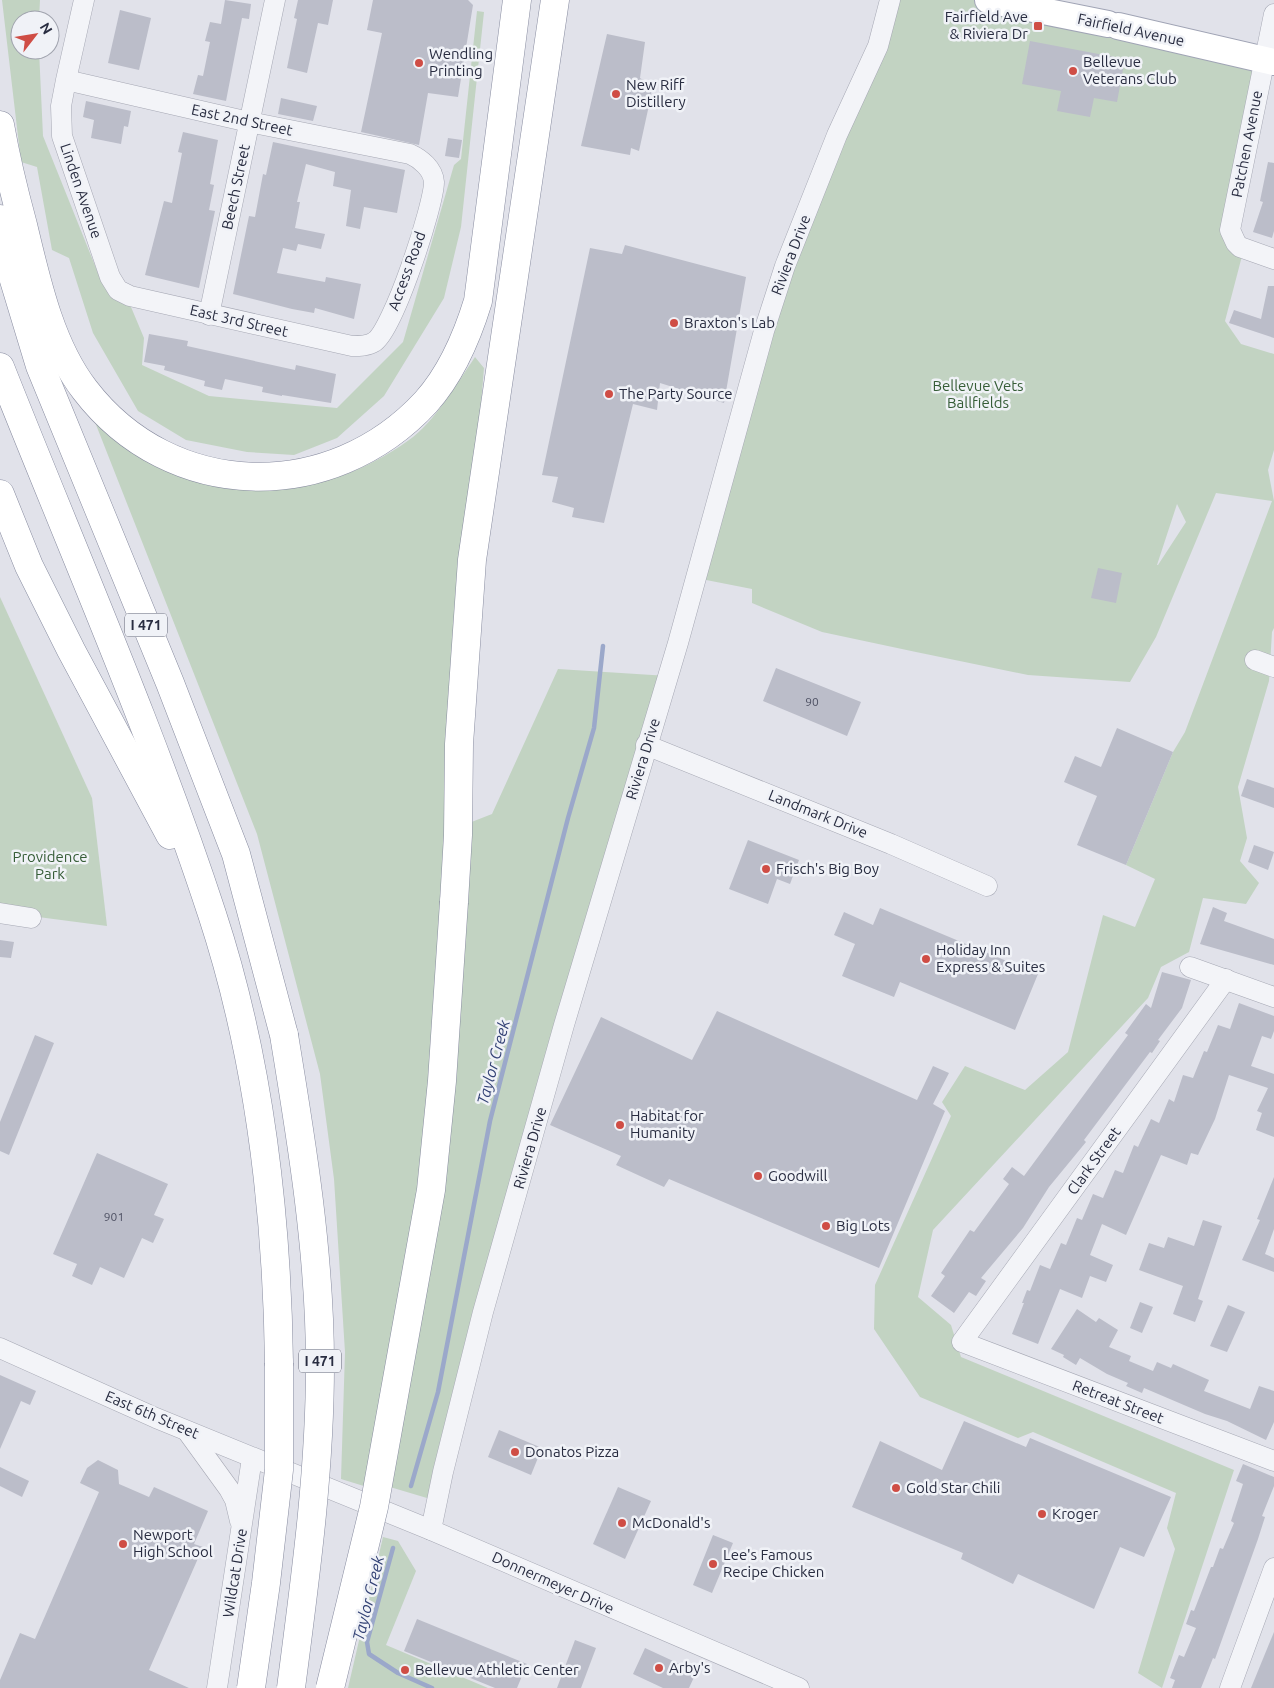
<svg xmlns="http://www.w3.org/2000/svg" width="1274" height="1688" viewBox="0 0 1274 1688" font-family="Ubuntu,sans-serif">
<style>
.green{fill:#c2d3c2;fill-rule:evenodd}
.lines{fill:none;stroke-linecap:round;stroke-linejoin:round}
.stream{stroke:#9ba8ca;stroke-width:4.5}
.building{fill:#bbbdc9}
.minor-casing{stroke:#a6a8b4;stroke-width:21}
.major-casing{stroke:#a0a4b5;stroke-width:28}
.highway-casing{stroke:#888ca0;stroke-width:29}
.minor{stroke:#f3f4f8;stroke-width:20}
.major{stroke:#fff;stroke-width:26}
.highway{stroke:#fff;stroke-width:28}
.highway-bridge-casing{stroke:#888ca0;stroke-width:29;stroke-linecap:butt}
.highway-bridge{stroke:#fff;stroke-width:28}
.poi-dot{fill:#cf4d45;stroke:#f0f2f7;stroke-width:2}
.labels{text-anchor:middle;stroke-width:5;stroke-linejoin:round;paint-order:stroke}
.number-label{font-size:12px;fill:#4e5163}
.shield{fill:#f0f2f7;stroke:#656878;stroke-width:1}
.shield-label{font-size:14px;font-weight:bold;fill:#292d41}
.poi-label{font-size:15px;fill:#292d41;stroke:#f0f2f7;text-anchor:start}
.street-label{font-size:15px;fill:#292d41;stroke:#f0f2f7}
.park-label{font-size:15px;fill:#365d37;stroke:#f0f2f7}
.water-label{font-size:16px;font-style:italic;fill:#334275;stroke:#f0f2f7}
</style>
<rect width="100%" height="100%" fill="#e1e2ea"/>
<!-- green -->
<g class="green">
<path d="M2 0H40L39 20H20V50H39L43 136 100 278 131 307 144 338 142 365 209 396 337 408 403 342 454 165 461 159 477 11 484 12 461 227 444 298 384 396 337 438 294 455 247 452 186 440 138 411 93 333 69 258 52 250 37 167 21 162Z"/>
<path d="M890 0H988L1264 60 1230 230 1242 256 1225 321 1241 344 1274 354V450L1268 470 1274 501V628L1272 632 1269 681 1238 787 1247 838 1240 861 1259 883 1246 904 1203 898 1189 952 1161 967 1148 998 933 1230 918 1297 951 1325 961 1357 1234 1470 1162 1688 1138 1673 1175 1549 1167 1528 1176 1493 1033 1432 1018 1438 920 1397 874 1329 875 1285 951 1116 942 1102 965 1066 1025 1090 1068 1052 1103 915 1135 927 1155 879 1126 865 1173 752 1185 732 1272 501 1216 493 1156 637 1130 682 1028 675 916 652 822 632 752 603V589L696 578 764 331ZM1177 504 1186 522 1158 565H1157Z"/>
<path d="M475 357 484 368 446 832 492 814 558 669 668 676 437 1501 390 1487H367L341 1479 345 1352 334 1179 320 1074 257 834 91 412C106 426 122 444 139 455 226 508 327 499 409 440 433 424 458 382 475 357Z"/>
<path d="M0 597 92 798 107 926 0 912Z"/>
<path d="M383 1537 398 1541 416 1571 386 1645 488 1688H348Z"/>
</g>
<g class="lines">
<!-- stream -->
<g class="stream">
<path d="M411 1486 438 1392 490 1121 568 818 594 728 603 646"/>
<path d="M393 1548 367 1642 369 1654 398 1673 432 1688"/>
</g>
</g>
<!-- building -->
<g class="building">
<path d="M225 0 251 4 249 19 242 18 226 101 193 94 198 75 203 76 210 42 205 41 210 22 221 24Z"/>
<path d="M298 0H333L328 25 318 23 307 73 287 68 297 19 294 18Z"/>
<path d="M373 0H468L473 5 458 97 428 93 419 145 361 132 382 33 367 30Z"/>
<path d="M120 10 151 18 139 70 108 63Z"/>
<path d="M607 34 645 42 640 78 652 86 651 96 639 151 631 148 630 155 581 146Z"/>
<path d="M1030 41 1125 59 1117 102 1094 98 1090 117 1057 111 1061 91 1022 84Z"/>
<path d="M281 98 317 106 313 121 278 114Z"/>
<path d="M86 101 131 111 128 127 124 126 121 144 91 138 94 120 83 117Z"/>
<path d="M183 132 218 140 210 184 214 185 209 210 215 211 199 288 145 275 164 201 172 203 182 153 178 152Z"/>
<path d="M448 138 462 140 459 158 445 156Z"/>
<path d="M273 142 405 170 397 213 364 207 360 229 346 226 351 190 333 186 335 172 306 164 297 202H300L295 228 325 234 321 249 298 244 296 251 283 248 277 273 325 282 326 277 361 284 354 319 315 308 314 313 292 309 233 294 249 216 255 217 263 174 266 175Z"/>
<path d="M1268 162 1274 163V231L1272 238 1253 232 1263 202 1260 201Z"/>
<path d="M625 245 746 277 724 403 660 383 657 410 633 404 604 523 572 517 574 508 552 502 558 477 542 475 590 248 622 254Z"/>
<path d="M1268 286H1274V338L1229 323 1234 310 1261 319Z"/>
<path d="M149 334 188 341 187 346 295 370 296 365 336 374 331 403 282 395V396L262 392 263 387 225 379 222 390 204 386 205 381 164 370 165 366 144 362Z"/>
<path d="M1098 568 1122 573 1116 603 1091 598Z"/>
<path d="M776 668 861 702 847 736 763 701Z"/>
<path d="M1117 728 1173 752 1126 865 1077 845 1097 796 1064 782 1075 756 1101 767Z"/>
<path d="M1247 779 1274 788V808L1241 796Z"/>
<path d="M748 840 799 860 790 884 777 879 768 904 729 889Z"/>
<path d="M1254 845 1274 852 1268 870 1248 862Z"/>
<path d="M1213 907 1227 913 1224 921 1274 939V965L1200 944Z"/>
<path d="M880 908 1038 974 1015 1030 900 982 894 997 842 976 855 944 834 935 844 912 873 925Z"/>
<path d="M0 940 14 942 11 958 0 957Z"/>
<path d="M1162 972 1191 980 1182 1008 1158 1040 1160 1041 1152 1053 1150 1052 1084 1140 1086 1142 1049 1187 1023 1228 981 1278 986 1281 976 1296 969 1292 954 1313 931 1296 945 1276 941 1273 970 1230 974 1232 1009 1184 1003 1179 1012 1167 1024 1176 1128 1035 1125 1033 1146 1004 1151 1008Z"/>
<path d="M1239 1003 1274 1016V1031L1271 1039 1262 1036 1251 1066 1274 1074V1137L1256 1130 1262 1113 1257 1111 1268 1088 1229 1075 1215 1119 1198 1155 1191 1153 1187 1165 1161 1155 1126 1235 1102 1224 1090 1255 1113 1265 1106 1282 1090 1276 1082 1298 1060 1289 1038 1344 1012 1334 1024 1303H1022L1027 1290 1030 1291 1040 1265 1050 1269 1061 1243 1066 1245 1077 1218 1082 1220 1093 1194 1103 1198 1115 1170 1123 1173 1134 1145 1138 1147 1151 1119 1159 1123 1169 1099 1174 1102 1183 1075 1193 1078 1204 1051 1207 1052 1218 1025 1230 1029Z"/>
<path d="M717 1011 917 1100 933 1066 949 1073 933 1104 945 1111 879 1268 669 1179 664 1187 616 1165 621 1156 550 1125 601 1017 692 1060Z"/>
<path d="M35 1035 54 1043 9 1155 0 1151V1122Z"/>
<path d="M97 1153 168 1184 154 1215 164 1219 153 1243 142 1238 124 1278 100 1267 92 1285 72 1276 77 1264 53 1254Z"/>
<path d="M1274 1177V1229L1265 1254 1274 1258V1272L1242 1260 1260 1220 1257 1219Z"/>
<path d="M1203 1220 1222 1226 1198 1299 1203 1301 1195 1322 1173 1314 1183 1286 1139 1270 1149 1243 1164 1248 1168 1237 1194 1246Z"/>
<path d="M1140 1302 1153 1307 1142 1333 1130 1328Z"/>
<path d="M1228 1305 1245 1312 1227 1352 1210 1346Z"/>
<path d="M1077 1309 1096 1322 1099 1318 1118 1330 1109 1347 1131 1356 1129 1361 1153 1371 1157 1362 1171 1368 1173 1364 1209 1380 1204 1391 1250 1409 1259 1386 1274 1391V1422L1266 1440 1227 1421 1205 1414 1144 1388 1142 1393 1126 1386 1128 1383 1107 1374 1080 1358 1076 1365 1063 1357 1064 1355 1051 1349Z"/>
<path d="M0 1375 36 1391 30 1405 21 1401 0 1449Z"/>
<path d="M964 1421 1026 1447 1030 1438 1171 1497 1144 1557 1120 1547 1094 1609 1018 1574 1013 1584 961 1559 963 1553 852 1507 880 1441 942 1470Z"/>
<path d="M499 1430 542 1448 531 1475 488 1457Z"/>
<path d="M98 1460 118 1470 119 1484 126 1487 149 1497 154 1487 208 1511 194 1544 203 1547 149 1670 189 1688H0V1680L20 1633 35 1639 99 1492 80 1483 87 1468Z"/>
<path d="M1243 1464 1274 1477V1486L1262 1516 1265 1517 1258 1539 1215 1659 1213 1658 1201 1688H1172L1175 1680 1170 1678 1179 1655 1184 1657 1196 1628 1186 1624 1191 1610 1194 1611 1211 1567H1213L1220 1548 1223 1549 1234 1523 1231 1521 1243 1484 1236 1481Z"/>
<path d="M0 1467 29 1481 22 1497 0 1486Z"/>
<path d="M618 1487 651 1501 625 1559 593 1544Z"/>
<path d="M713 1535 733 1543 712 1593 693 1585Z"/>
<path d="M417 1619 527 1664 517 1688H495L404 1651Z"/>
<path d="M1274 1632V1688H1251Z"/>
<path d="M575 1640 596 1648 581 1688H557Z"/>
<path d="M645 1648 684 1666 682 1669 695 1675 689 1688H663L633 1674Z"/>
</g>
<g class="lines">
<!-- minor casing -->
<g class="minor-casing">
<g id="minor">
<path d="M1274 14 1230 230 1236 243 1240 247 1274 259"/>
<path d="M66 80 249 122 410 154C421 159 433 169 434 182 434 205 393 331 374 342 368 346 359 346 352 346L130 296 118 290 110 277 62 136 61 106 66 80 84 0"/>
<path d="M209 315 275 0"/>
<path d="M1255 660 1274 667"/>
<path d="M646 745 891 844 987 886"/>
<path d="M0 913 31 918"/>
<path d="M1190 967 1274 997"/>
<path d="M1226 979 962 1342 1274 1461"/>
<path d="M0 1348 156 1418 431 1530 799 1688"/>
<path d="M187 1431 229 1489 235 1500 240 1521"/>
<path d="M431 1530 443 1472 483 1312 564 1025 678 643 764 331 785 266 837 135 878 46 890 0"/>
<path d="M217 1688 252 1458"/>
<path d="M1230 1688 1274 1568"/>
</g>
</g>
<!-- major casing -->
<g class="major-casing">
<g id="major">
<path d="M988 0 1108 24"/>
<path d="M1118 26 1274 62"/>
</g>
</g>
<!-- highway casing -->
<g class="highway-casing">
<g id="highway">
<path d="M0 125C6 159 14 192 23 225 36 279 50 345 85 390 171 502 331 505 426 402 451 374 467 337 478 301L517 0"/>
<path d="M0 219 10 267 40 366 170 683 236 854 284 1035"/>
<path d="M0 367C72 549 151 728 212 914 259 1057 277 1213 279 1363"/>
<path d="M0 494 29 566 71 650 170 835"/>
<path d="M454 902 458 835 459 744 472 560 555 0"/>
</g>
</g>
<!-- minor -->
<use href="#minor" class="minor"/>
<!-- major -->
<use href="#major" class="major"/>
<!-- highway -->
<use href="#highway" class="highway"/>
<!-- highway-bridge casing -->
<g class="highway-bridge-casing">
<g id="highway-bridge">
<path d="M284 1035C302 1144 320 1254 320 1365 320 1473 305 1580 291 1688"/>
<path d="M251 1688 266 1583 279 1470V1363"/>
<path d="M330 1688 374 1507 431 1190 442 1081 454 902"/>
</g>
</g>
<!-- highway-bridge -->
<use href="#highway-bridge" class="highway-bridge"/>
</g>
<!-- markers -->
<g class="poi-dot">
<rect x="1033" y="21" width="10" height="10" rx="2.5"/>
<circle cx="419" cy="63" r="5"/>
<circle cx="1073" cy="71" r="5"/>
<circle cx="616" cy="94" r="5"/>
<circle cx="674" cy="323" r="5"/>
<circle cx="609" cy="394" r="5"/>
<circle cx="766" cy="869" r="5"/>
<circle cx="926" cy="959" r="5"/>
<circle cx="620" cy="1125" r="5"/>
<circle cx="758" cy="1176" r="5"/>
<circle cx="826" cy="1226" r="5"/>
<circle cx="515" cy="1452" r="5"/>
<circle cx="896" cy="1488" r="5"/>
<circle cx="1042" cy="1514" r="5"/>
<circle cx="622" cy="1523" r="5"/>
<circle cx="123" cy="1544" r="5"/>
<circle cx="713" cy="1564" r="5"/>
<circle cx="659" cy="1668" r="5"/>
<circle cx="405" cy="1670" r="5"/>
</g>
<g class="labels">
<!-- number labels -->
<g class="number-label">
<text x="812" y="706">90</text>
<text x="114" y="1221">901</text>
</g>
<!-- shield labels -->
<g class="shield">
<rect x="125" y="613.5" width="42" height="23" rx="4"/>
<rect x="299" y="1349.5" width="42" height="23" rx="4"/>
</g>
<g class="shield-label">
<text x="146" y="630">I 471</text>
<text x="320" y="1366">I 471</text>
</g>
<!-- poi labels -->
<g class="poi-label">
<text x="1028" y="22" text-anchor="end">Fairfield Ave<tspan x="1028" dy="17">&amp; Riviera Dr</tspan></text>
<text x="429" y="59">Wendling<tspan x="429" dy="17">Printing</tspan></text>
<text x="1083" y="67">Bellevue<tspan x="1083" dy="17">Veterans Club</tspan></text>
<text x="626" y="90">New Riff<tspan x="626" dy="17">Distillery</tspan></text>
<text x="684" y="328">Braxton's Lab</text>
<text x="619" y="399">The Party Source</text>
<text x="776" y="874">Frisch's Big Boy</text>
<text x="936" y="955">Holiday Inn<tspan x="936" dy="17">Express &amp; Suites</tspan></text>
<text x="630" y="1121">Habitat for<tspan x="630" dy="17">Humanity</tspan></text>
<text x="768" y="1181">Goodwill</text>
<text x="836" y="1231">Big Lots</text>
<text x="525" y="1457">Donatos Pizza</text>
<text x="906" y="1493">Gold Star Chili</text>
<text x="1052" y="1519">Kroger</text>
<text x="632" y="1528">McDonald's</text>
<text x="133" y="1540">Newport<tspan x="133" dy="17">High School</tspan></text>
<text x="723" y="1560">Lee's Famous<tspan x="723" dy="17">Recipe Chicken</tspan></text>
<text x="669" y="1673">Arby's</text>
<text x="415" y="1675">Bellevue Athletic Center</text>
</g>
<!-- street labels -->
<g class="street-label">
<text transform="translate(1131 30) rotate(12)" y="5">Fairfield Avenue</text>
<text transform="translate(242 120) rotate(12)" y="5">East 2nd Street</text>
<text transform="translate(1247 144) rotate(-79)" y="5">Patchen Avenue</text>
<text transform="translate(236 187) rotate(-78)" y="5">Beech Street</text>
<text transform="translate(81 191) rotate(71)" y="5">Linden Avenue</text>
<text transform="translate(791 255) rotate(-69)" y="5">Riviera Drive</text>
<text transform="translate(407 271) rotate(-70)" y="5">Access Road</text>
<text transform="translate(239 321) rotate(13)" y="5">East 3rd Street</text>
<text transform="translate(643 759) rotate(-73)" y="5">Riviera Drive</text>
<text transform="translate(818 814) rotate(22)" y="5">Landmark Drive</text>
<text transform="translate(530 1148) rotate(-74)" y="5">Riviera Drive</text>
<text transform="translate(1094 1161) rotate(-54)" y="5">Clark Street</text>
<text transform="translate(1118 1402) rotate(21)" y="5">Retreat Street</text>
<text transform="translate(152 1415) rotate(23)" y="5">East 6th Street</text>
<text transform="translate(235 1573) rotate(-81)" y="5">Wildcat Drive</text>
<text transform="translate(553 1583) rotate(24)" y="5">Donnermeyer Drive</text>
</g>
<!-- park labels -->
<g class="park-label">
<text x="978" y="391">Bellevue Vets<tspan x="978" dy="17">Ballfields</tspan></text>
<text x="50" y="862">Providence<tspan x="50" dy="17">Park</tspan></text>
</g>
<!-- water labels -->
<g class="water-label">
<text transform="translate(493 1062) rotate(-75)" y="6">Taylor Creek</text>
<text transform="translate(368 1598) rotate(-76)" y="6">Taylor Creek</text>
</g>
</g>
<!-- north arrow -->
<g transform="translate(35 35) rotate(59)"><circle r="24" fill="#f0f2f7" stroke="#a0a3ae"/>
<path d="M0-4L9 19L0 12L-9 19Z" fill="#cf4d45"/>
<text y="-8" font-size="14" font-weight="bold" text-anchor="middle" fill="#292d41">N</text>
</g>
</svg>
